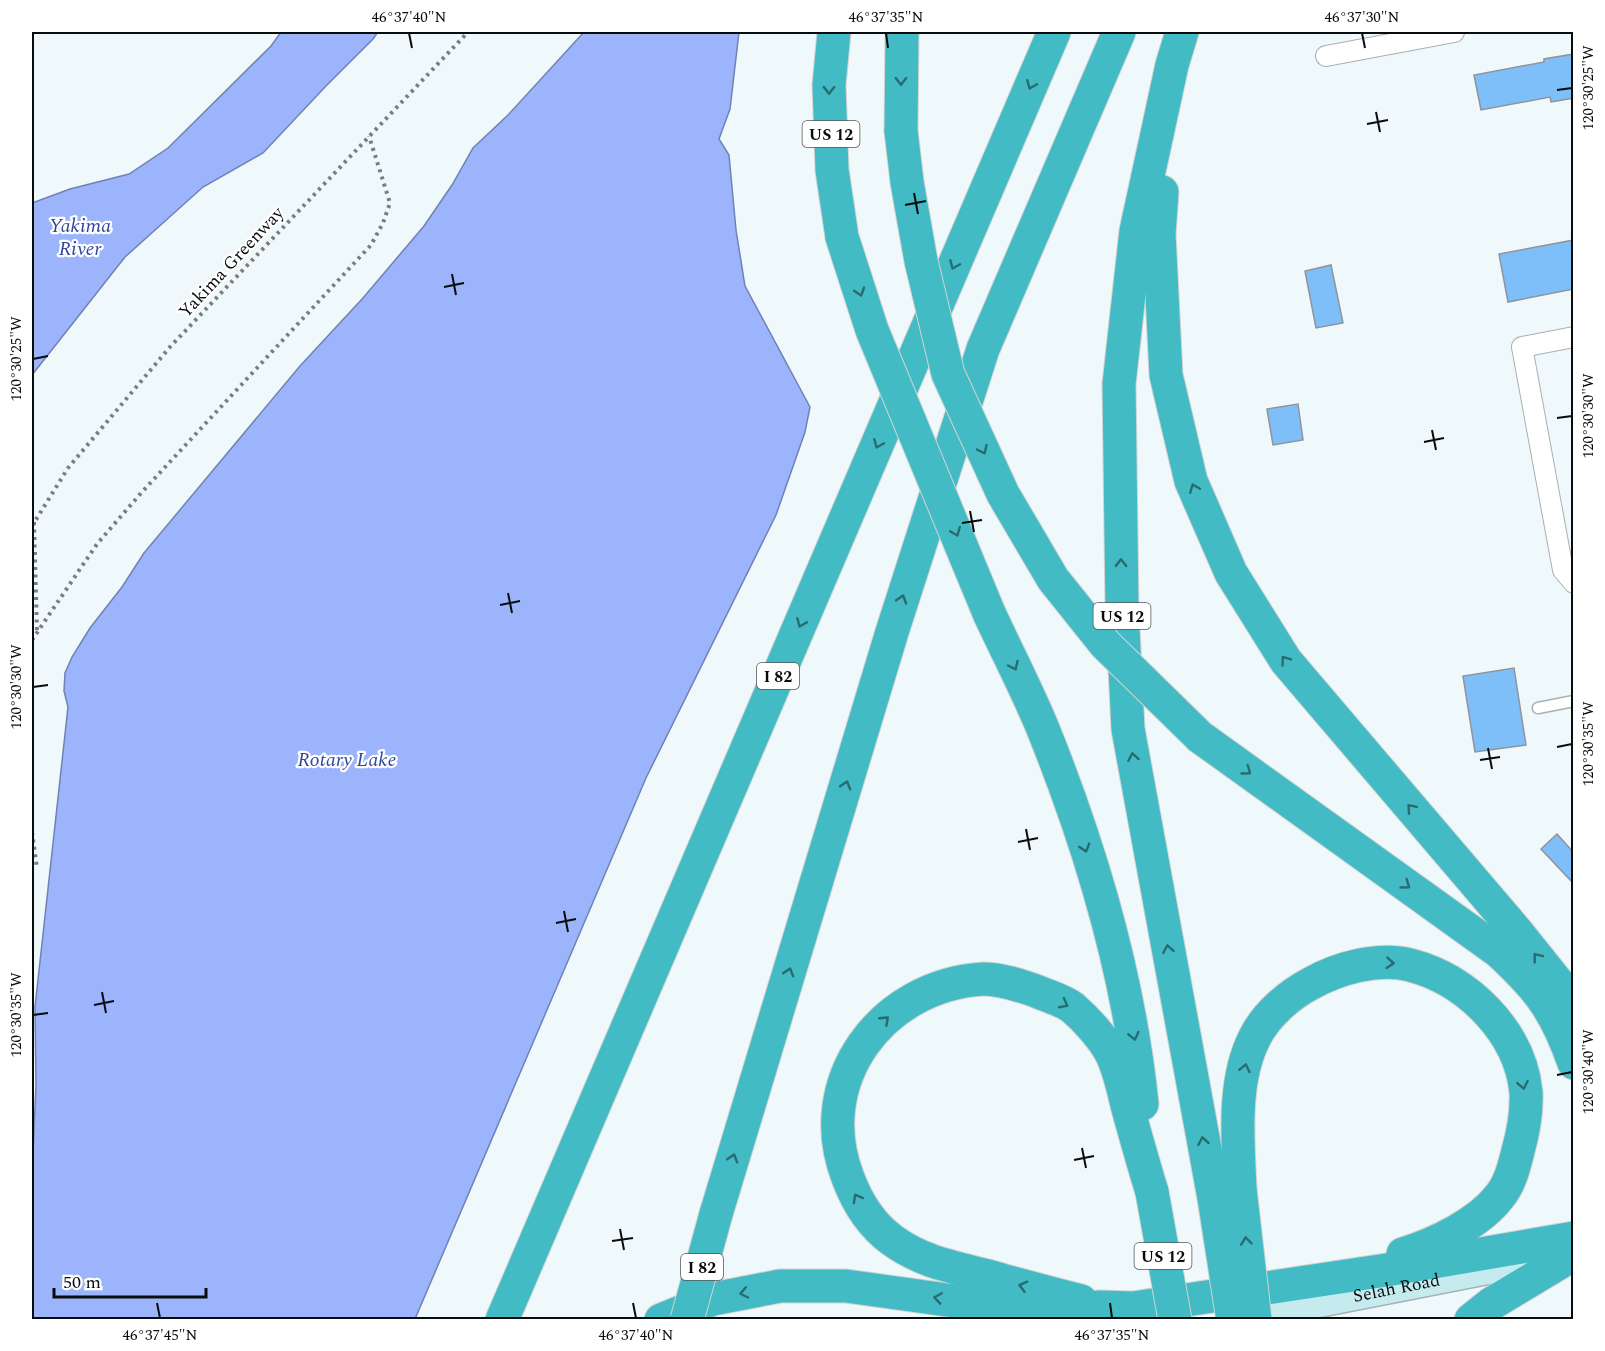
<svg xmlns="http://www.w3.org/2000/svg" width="1605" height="1351" viewBox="0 0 1605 1351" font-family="Spectral,serif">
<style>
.water{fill:#9cb4fc;stroke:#7082b4;stroke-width:1.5}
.building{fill:#7ebef9;stroke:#8f9499;stroke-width:1.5}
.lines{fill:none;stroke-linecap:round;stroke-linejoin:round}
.lane-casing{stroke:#a8b0b3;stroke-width:13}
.street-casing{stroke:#a8b0b3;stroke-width:22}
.secondary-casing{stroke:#a8b0b3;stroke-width:31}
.highway-casing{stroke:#d3d3d3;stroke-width:35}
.path{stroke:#797f81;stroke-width:4;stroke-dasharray:3 4.5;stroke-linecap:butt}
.lane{stroke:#fff;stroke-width:10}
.street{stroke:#fff;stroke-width:20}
.secondary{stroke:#c6ebee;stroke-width:28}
.highway{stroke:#42bbc5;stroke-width:33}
.highway-bridge-casing{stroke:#d3d3d3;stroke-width:35;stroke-linecap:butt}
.highway-bridge{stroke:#42bbc5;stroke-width:33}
.oneway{stroke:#286c72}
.ticks{fill:none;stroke:#090c0d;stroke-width:2}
.labels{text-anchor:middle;stroke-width:4.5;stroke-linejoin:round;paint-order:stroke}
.shield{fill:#fff;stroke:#535556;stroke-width:1.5}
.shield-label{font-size:16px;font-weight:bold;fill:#090c0d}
.street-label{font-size:18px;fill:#090c0d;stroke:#fff}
.water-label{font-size:20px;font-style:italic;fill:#324699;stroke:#fff}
.neatline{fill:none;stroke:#090c0d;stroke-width:2}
.ticks-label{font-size:15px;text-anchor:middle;fill:#090c0d}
</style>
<rect width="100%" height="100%" fill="#eff8fb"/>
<!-- water -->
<g class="water">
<path d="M281 32H378L373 39 326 86 263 153 203 187 125 257 32 375V203L70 189 129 174 168 148 271 46Z"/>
<path d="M584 32H739L730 109 719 139 729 155 736 230 745 286 810 407 805 432 776 515 646 778 415 1319H32V1174L36 1085 35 1007 68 707 64 691 65 673 72 657 90 628 122 587 144 553 300 366 363 298 424 226 452 185 473 148 508 115Z"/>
</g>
<!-- building -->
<g class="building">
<path d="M1574 54V98L1551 102 1550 97 1481 110 1474 75 1544 62V59Z"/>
<path d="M1574 240V289L1508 302 1499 254Z"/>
<path d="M1331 265 1343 323 1316 328 1305 271Z"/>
<path d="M1298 404 1303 440 1273 445 1267 409Z"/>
<path d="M1514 668 1526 745 1475 752 1463 676Z"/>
<path d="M1557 834 1574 853V884L1541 849Z"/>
</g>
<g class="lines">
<!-- lane casing -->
<g class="lane-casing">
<path id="lane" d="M1538 708 1574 701"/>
</g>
<!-- street casing -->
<g class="street-casing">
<g id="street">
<path d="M1326 56 1454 32"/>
<path d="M1574 337 1522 347 1563 570 1574 583"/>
</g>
</g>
<!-- secondary casing -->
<g class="secondary-casing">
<g id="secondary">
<path id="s1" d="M1234 1317 1298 1307 1533 1261"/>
</g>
</g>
<!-- highway casing -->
<g class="highway-casing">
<g id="highway">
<path d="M834 32 829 85 832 170 842 237"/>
<path d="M1182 32 1172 65 1136 231 1119 384 1122 609 1128 729 1214 1198"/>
<path d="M901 131 902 32"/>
<path d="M1162 192 1159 234 1166 375 1191 481 1231 573 1286 661 1517 932 1574 1003"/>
<path d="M989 613C1007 652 1027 690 1043 729 1091 848 1129 976 1142 1104"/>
<path d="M1200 737 1498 951C1539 989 1555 1009 1574 1063"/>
<path d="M1240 1189C1238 1141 1232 1081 1255 1037 1266 1015 1289 995 1310 984 1338 968 1378 957 1410 965 1468 980 1520 1032 1526 1092 1527 1111 1523 1133 1518 1151 1514 1167 1510 1184 1499 1197 1478 1224 1435 1244 1403 1254"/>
<path d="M716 1214 892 632 983 349 1119 32"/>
<path d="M1081 1301C1050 1293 1019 1285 988 1276 953 1267 922 1262 892 1240 870 1224 857 1202 848 1178 810 1081 882 985 983 979 1001 979 1019 985 1036 991 1047 996 1063 1000 1073 1008 1086 1019 1103 1038 1111 1053 1119 1069 1123 1088 1127 1105 1135 1134 1143 1163 1152 1192"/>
<path d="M502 1320 1054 32"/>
<path d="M661 1320 713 1299 780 1286H846L1040 1313 1100 1307 1133 1308 1393 1269 1574 1238"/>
<path d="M1471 1320 1491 1304 1574 1254"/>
</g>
</g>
<!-- path -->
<g class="path">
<path d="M34 522 37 631"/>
<path d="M32 526 68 468 170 347 468 32"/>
<path d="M32 640 97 544 142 492 371 245 383 223 390 203 369 136"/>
<path d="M32 832 37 868"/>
</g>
<!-- lane -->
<use href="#lane" class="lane"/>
<!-- street -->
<use href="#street" class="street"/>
<!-- secondary -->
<use href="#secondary" class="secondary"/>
<!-- highway -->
<use href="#highway" class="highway"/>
<!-- highway-bridge casing -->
<g class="highway-bridge-casing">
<g id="highway-bridge">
<path d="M901 131 907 182 921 261 948 374 1003 494 1053 579 1105 644 1200 737"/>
<path d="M842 237 872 330 989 613"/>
<path d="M1240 1189 1255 1320"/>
<path d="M1152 1192 1175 1320"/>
<path d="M1214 1198 1233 1320"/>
<path d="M687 1320 716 1214"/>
</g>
</g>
<!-- highway-bridge -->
<use href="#highway-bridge" class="highway-bridge"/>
</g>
<!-- one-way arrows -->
<defs><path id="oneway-chevron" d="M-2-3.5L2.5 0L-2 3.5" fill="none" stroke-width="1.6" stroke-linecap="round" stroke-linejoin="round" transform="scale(1.5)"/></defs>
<g class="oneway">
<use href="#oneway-chevron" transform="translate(901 81) rotate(90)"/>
<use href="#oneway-chevron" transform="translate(1031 85) rotate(113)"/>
<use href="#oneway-chevron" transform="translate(829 90) rotate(90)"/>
<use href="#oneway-chevron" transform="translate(954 265) rotate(113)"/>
<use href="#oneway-chevron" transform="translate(860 292) rotate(72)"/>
<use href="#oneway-chevron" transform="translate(878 444) rotate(113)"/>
<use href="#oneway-chevron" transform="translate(983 450) rotate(65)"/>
<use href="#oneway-chevron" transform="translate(1194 488) rotate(-112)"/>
<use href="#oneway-chevron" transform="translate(956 532) rotate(68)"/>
<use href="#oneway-chevron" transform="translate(1121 563) rotate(-91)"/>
<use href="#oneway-chevron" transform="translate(902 599) rotate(-72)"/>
<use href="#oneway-chevron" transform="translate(801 623) rotate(113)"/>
<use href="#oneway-chevron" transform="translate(1285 660) rotate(-126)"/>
<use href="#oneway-chevron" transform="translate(1014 666) rotate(65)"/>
<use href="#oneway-chevron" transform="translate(1133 757) rotate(-100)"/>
<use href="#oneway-chevron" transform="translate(1247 771) rotate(36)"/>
<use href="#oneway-chevron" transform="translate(846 785) rotate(-73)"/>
<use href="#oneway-chevron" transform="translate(1411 808) rotate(-131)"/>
<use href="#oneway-chevron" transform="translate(1085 848) rotate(73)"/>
<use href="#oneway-chevron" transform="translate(1406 885) rotate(36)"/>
<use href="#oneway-chevron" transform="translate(1168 949) rotate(-100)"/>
<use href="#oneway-chevron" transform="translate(1537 957) rotate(-128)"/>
<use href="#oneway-chevron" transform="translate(1390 963) rotate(4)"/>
<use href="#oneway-chevron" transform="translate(789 972) rotate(-73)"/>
<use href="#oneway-chevron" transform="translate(1064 1004) rotate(28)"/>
<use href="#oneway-chevron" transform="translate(885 1020) rotate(-43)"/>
<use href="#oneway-chevron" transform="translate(1134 1036) rotate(77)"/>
<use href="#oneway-chevron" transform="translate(1245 1068) rotate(-78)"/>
<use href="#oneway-chevron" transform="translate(1523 1085) rotate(79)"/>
<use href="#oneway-chevron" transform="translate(1203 1141) rotate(-100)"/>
<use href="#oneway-chevron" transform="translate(733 1158) rotate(-73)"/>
<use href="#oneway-chevron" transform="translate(857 1198) rotate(-119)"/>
<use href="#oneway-chevron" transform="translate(1246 1241) rotate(-97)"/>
<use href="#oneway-chevron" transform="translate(1023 1286) rotate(-165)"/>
<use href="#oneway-chevron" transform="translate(744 1293) rotate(168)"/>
<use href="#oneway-chevron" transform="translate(938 1298) rotate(-172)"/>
</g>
<!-- ticks -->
<path class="ticks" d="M409 33 412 48M886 33 888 48M1362 33 1365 48M1557 90 1572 88M1376 112 1380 132M1367 124 1388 120M914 193 918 214M905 205 926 201M452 274 456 295M444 287 464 283M33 359 48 356M1557 418 1572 416M1432 430 1436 450M1424 442 1444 438M970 511 974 532M962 523 982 520M508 593 512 613M500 605 520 601M33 687 48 685M1557 747 1572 744M1488 748 1492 769M1480 760 1500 757M1026 829 1030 850M1018 842 1038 838M564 911 568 932M556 923 576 919M102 992 106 1013M94 1005 114 1001M33 1015 48 1013M1557 1075 1572 1072M1082 1148 1086 1168M1074 1160 1094 1156M620 1229 624 1250M612 1241 633 1238M157 1303 160 1318M633 1303 636 1318M1110 1303 1112 1318"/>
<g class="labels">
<!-- shield labels -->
<g class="shield">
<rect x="802.5" y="121" width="57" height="26" rx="4.5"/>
<rect x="1093.5" y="603" width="57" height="26" rx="4.5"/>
<rect x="757" y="663" width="42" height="26" rx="4.5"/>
<rect x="1134.5" y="1243" width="57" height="26" rx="4.5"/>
<rect x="681" y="1254" width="42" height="26" rx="4.5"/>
</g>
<g class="shield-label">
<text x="831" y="140">US 12</text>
<text x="1122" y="622">US 12</text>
<text x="778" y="682">I 82</text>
<text x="1163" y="1262">US 12</text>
<text x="702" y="1273">I 82</text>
</g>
<!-- street labels -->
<g class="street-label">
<text transform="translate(231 262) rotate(-47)" y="6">Yakima Greenway</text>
<text dy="6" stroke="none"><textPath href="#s1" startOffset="165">Selah Road</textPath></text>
</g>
<!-- water labels -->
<g class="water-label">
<text x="80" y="232">Yakima<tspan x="80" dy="23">River</tspan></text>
<text x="347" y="766">Rotary Lake</text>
</g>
</g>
<!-- border -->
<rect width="1605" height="1351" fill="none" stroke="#ffffff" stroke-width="66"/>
<!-- scale -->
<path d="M54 1288v9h152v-9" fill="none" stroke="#090c0d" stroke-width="3"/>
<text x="63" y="1288" font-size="18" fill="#090c0d" stroke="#ffffff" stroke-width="4.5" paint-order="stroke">50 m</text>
<rect x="33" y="33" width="1539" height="1285" class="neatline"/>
<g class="ticks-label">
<text x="409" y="22">46°37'40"N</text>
<text x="886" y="22">46°37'35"N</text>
<text x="1362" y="22">46°37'30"N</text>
<text transform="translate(1588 88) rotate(-90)" y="5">120°30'25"W</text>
<text transform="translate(16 359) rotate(-90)" y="5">120°30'25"W</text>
<text transform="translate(1588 416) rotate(-90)" y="5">120°30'30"W</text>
<text transform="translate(16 687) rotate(-90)" y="5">120°30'30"W</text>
<text transform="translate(1588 744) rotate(-90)" y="5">120°30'35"W</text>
<text transform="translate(16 1015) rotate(-90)" y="5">120°30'35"W</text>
<text transform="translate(1588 1072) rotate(-90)" y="5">120°30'40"W</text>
<text x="160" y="1340">46°37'45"N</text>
<text x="636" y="1340">46°37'40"N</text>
<text x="1112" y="1340">46°37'35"N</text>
</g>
</svg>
